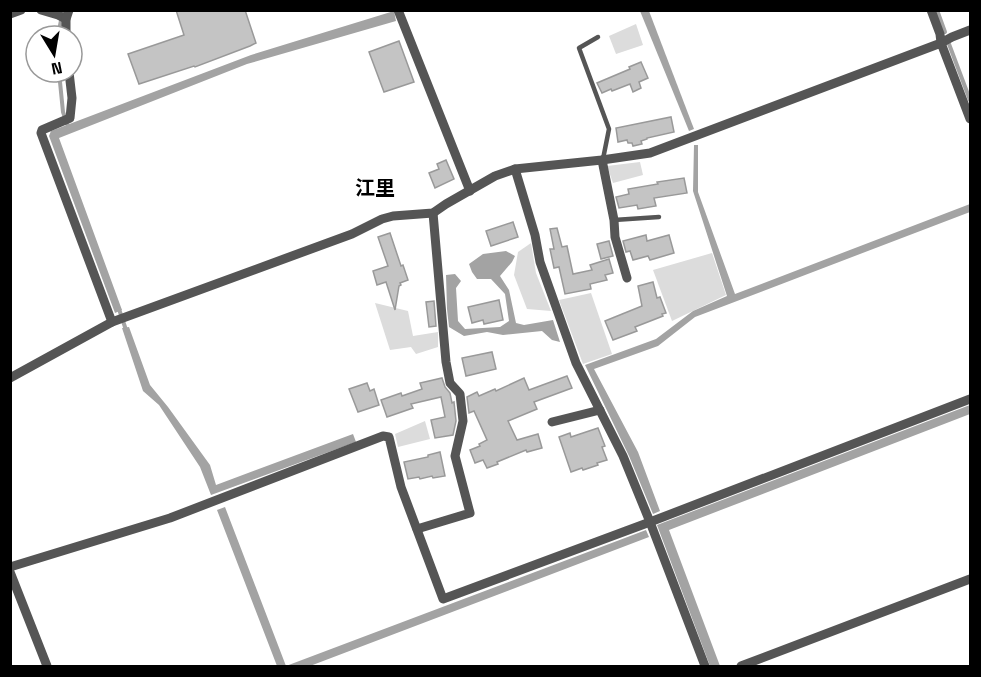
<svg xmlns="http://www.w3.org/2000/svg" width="981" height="677" viewBox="0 0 981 677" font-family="'Space Grotesk','Noto Sans JP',sans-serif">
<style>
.green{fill:#dcdcdc}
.water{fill:#a3a3a3}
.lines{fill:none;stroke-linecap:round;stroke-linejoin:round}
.stream{stroke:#a3a3a3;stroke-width:4}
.building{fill:#c4c4c4;stroke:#999;stroke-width:1.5}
.service{stroke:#555;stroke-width:4.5}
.minor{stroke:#555;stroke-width:9}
.labels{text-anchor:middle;stroke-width:5;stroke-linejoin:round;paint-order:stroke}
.neighbourhood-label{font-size:20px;font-weight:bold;fill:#000;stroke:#fff}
</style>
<rect width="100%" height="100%" fill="#fff"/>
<!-- green -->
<g class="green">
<path d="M636 24 643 45 616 54 609 36Z"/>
<path d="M640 162 643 175 613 183 607 166Z"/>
<path d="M531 243 536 273 551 311 527 309 514 275 518 252Z"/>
<path d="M712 253 726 295 672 321 653 270Z"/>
<path d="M591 293 612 354 583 364 559 300Z"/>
<path d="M375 303 408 311 413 336 438 332V347L416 354 411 347 390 350Z"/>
<path d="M425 421 430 439 398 447 395 434Z"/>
</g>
<!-- water -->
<g class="water">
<path d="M394 11 396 21 247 64 59 138 122 310 115 313 49 136 51 131 251 55Z"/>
<path d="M640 11H649L694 129 689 131Z"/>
<path d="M694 145H698V192L735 294 970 204V212L695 317 658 346 594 369 638 452 660 511 653 514 629 456 585 365 656 339 693 311 727 296 693 191Z"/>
<path d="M506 251 515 256 512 262 500 276 509 290 516 323 524 325 553 320 560 342 552 340 542 331 503 335 487 332 464 336 449 327 447 309 446 275 455 274 461 281 456 288 458 321 465 329 500 327 509 321 505 294 491 279H477L472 272 469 264 483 254Z"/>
<path d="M129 327 150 385 168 407 210 465 216 485 353 434 356 442 211 495 200 467 159 405 143 391 122 328Z"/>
<path d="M970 405V414L669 530 720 666H710L657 525Z"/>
<path d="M225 507 286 666 646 530 649 537 310 666H277L217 510Z"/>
</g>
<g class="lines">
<!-- stream -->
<g class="stream">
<path d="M937 10 945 32"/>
<path d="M58 36 63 10"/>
<path d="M949 44 970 100"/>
<path d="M59 72 63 112 69 129"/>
<path d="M119 309 127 333"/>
</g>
</g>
<!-- building -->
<g class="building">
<path d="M176 10H245L256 43 250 46 195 67 194 66 139 84 128 54 184 35Z"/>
<path d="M399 41 414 82 384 92 369 52Z"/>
<path d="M641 62 648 78 639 82 641 88 633 92 630 84 612 91 611 89 602 93 597 83 630 69 629 67Z"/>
<path d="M671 117 674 132 647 138V139L641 141 642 144 633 146 632 143H628L627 140 618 142 616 128Z"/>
<path d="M446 160 454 179 435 188 429 173 439 169 437 164Z"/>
<path d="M684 178 687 193 654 198 656 206 638 209 637 205 619 208 616 197 629 194 628 189 658 184 657 182Z"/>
<path d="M513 222 518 237 491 246 486 231Z"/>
<path d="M557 228 562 247 567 246 573 274 592 270 590 265 609 259 613 273 605 275 607 280 590 284 591 289 565 294 559 267 554 268 550 249H554L550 229Z"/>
<path d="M390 233 401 266 403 265 408 280 400 283 401 285 399 286 395 310 386 282 377 285 373 271 388 266 378 237Z"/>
<path d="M646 235 647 241 669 235 674 253 650 260 648 256 633 260 630 251 626 252 623 241Z"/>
<path d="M609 241 613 256 601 259 597 244Z"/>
<path d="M653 282 657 298 660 297 666 313 662 314 663 316 635 327 637 331 613 340 605 321 642 306 638 286Z"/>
<path d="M499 300 503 320 484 324 483 320 472 323 468 307Z"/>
<path d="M434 301 436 326 429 327 426 302Z"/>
<path d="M492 352 496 369 466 376 462 358Z"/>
<path d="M567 376 572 388 534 402 537 409 508 421 517 440 538 434 542 448 527 452 526 450 497 462 498 464 487 468 483 460 475 463 470 450 480 446 479 444 487 440 474 411 469 413 467 397 477 392 479 396 495 389 496 391 524 378 529 390Z"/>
<path d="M442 378 445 387 450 393 452 403 454 402 456 421 453 435 435 438 431 420 445 417 441 397 411 404 413 408 387 417 381 400 401 393 402 396 422 389 420 383Z"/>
<path d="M367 383 370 391 374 389 379 405 358 412 349 389Z"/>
<path d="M598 428 605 446 602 447 607 460 597 463 598 465 583 470 582 468 571 472 559 437 570 433 571 437Z"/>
<path d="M440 452 445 476 433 478 432 476 420 479 419 477 408 479 404 462 428 457V455Z"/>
</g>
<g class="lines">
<!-- service -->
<g class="service">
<path d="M598 37 579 48 609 129 603 159"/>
<path d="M614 220 659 217"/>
</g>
<!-- minor -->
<g class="minor">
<path d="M41 10 58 15 66 19"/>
<path d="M398 10 470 191"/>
<path d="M931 10 940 34 941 43 952 37 970 30"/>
<path d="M10 14 21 10"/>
<path d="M66 36V19L69 10"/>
<path d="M69 72 72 98 70 118 42 130 41 133 112 322"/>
<path d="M602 160 614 220 615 237 627 278"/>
<path d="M515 169 535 235 540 262 576 363 623 456 650 522 705 666"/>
<path d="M10 378 112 322 352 234 382 219 393 216 433 213 446 204 495 176 515 169 602 160 650 153 941 43 970 119"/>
<path d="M552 422 600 410"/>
<path d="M417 529 470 513 455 456 463 421 460 394 450 383 446 362 433 213"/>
<path d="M10 567 170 518 383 436 389 437 401 487 443 599 650 522 970 399"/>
<path d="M10 572 47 666"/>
<path d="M741 666 970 579"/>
</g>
</g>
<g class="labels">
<!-- neighbourhood labels -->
<g class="neighbourhood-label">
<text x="375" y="195">江里</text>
</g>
</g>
<!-- border -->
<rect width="981" height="677" fill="none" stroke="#000000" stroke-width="24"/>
<!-- north arrow -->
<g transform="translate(54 54) rotate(169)"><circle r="28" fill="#ffffff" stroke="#999999" stroke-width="1.5"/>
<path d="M0-4.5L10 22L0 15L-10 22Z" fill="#000000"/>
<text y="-9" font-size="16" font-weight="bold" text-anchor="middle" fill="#000000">N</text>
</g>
</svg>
